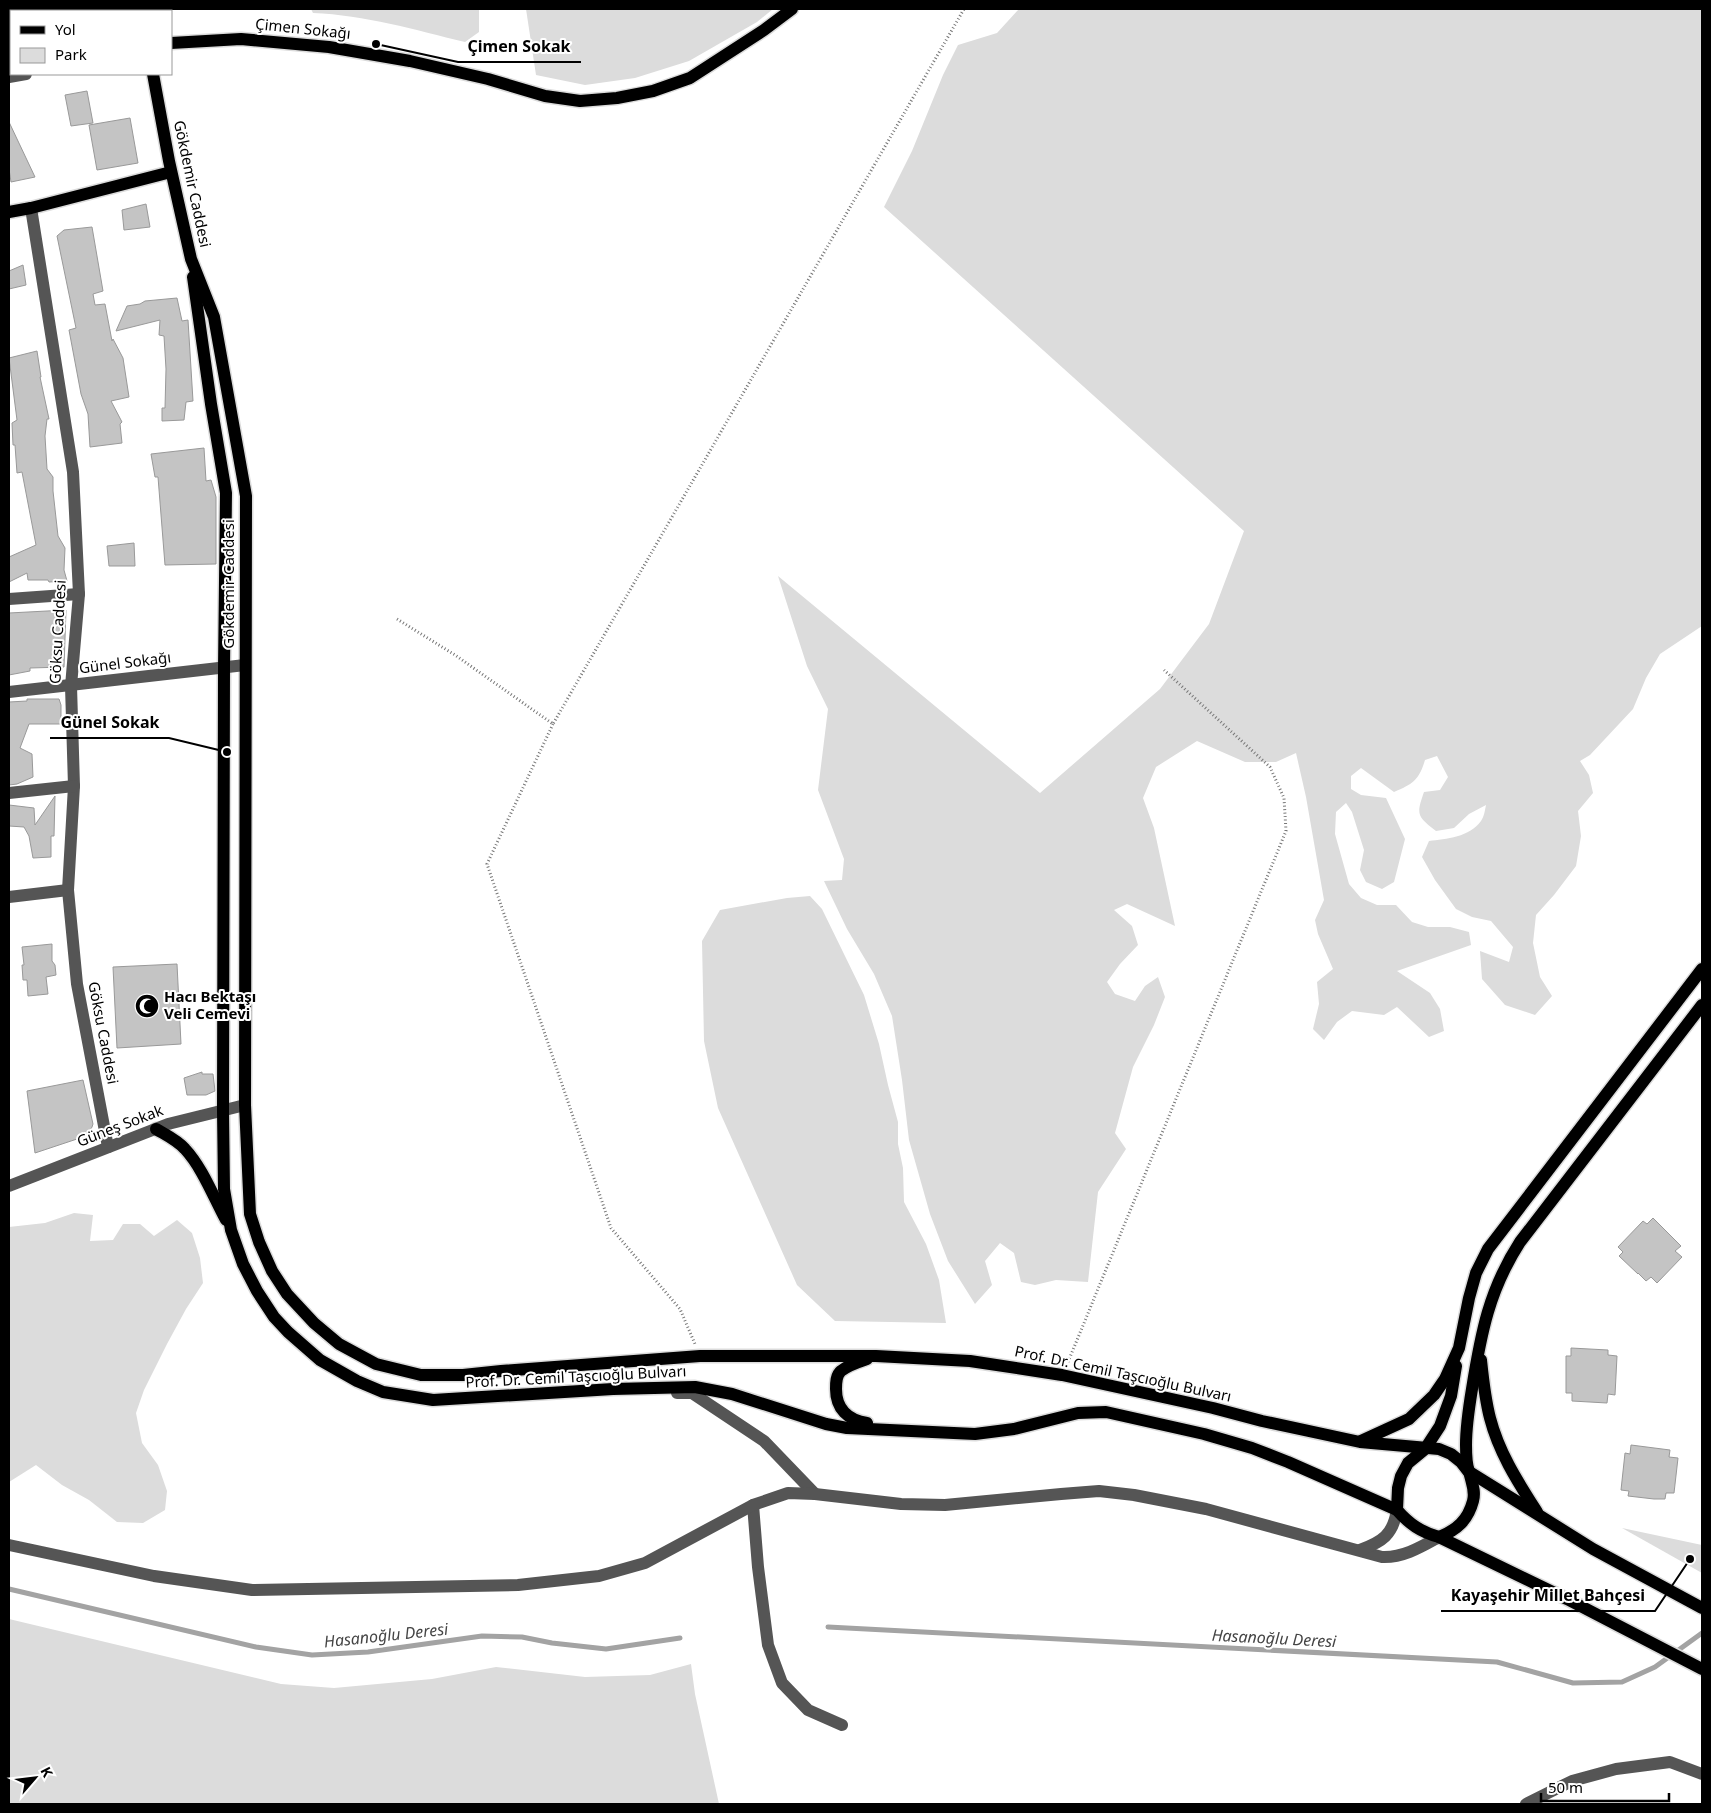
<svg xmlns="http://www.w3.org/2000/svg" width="1711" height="1813" viewBox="0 0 1711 1813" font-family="'Noto Sans',sans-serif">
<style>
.green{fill:#dcdcdc}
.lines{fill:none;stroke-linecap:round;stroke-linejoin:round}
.stream{stroke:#a3a3a3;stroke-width:5}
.building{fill:#c4c4c4;stroke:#999}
.major-casing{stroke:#dbdbdb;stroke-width:15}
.path{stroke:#777;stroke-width:3;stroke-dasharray:1 2.5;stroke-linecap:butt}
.minor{stroke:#555;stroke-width:12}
.major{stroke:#000;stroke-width:12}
.labels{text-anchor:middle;stroke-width:4;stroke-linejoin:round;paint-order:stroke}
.street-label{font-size:15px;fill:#000;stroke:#fff}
.poi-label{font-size:15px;font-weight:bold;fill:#000;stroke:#fff;text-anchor:start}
.water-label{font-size:16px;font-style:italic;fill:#444;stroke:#fff}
.leader{fill:none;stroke:#000;stroke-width:2}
.callout-dot{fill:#000;stroke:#fff;stroke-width:2}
.callout-label{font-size:16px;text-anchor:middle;font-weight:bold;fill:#000;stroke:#fff;stroke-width:4;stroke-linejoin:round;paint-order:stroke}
</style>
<rect width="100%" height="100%" fill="#fff"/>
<!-- green -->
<g class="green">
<path d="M311 9H479V32L465 42C415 30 365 15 313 13Z"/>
<path d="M526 9H773L757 22 689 61 635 78 585 85 536 75Z"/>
<path d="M1019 9H1702V626L1660 654 1646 678 1633 709 1590 755 1580 761 1589 775 1593 793 1578 811 1581 836 1576 866 1554 895 1536 915 1533 943 1540 977 1552 996 1535 1015 1505 1005 1482 979 1480 951 1509 962 1513 947 1491 921 1472 917 1456 909 1435 880 1422 857 1429 841C1446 839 1470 837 1481 821 1484 817 1485 810 1486 805L1469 814 1454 828 1436 831C1417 816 1416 815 1424 792L1440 790 1448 777 1437 756 1425 760C1419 780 1413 784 1394 792L1361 768 1351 776V789L1361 795 1386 798 1405 839 1394 882 1382 889 1366 882 1360 870 1364 850 1352 812 1346 803 1336 812 1335 834 1349 884 1361 898 1377 905H1396L1412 922 1428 927H1450L1469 932 1471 945 1397 971 1430 993 1440 1009 1444 1031 1429 1037 1397 1007 1384 1015 1352 1011 1337 1022 1324 1040 1313 1029 1319 1004 1317 982 1333 969 1318 934 1315 920 1324 900 1306 797 1296 753 1276 762H1245L1197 741 1156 767 1143 798 1154 828 1175 926 1127 904 1114 910 1132 926 1138 945 1120 964 1107 982 1115 994 1135 1001 1145 986 1158 977 1165 997 1154 1025 1133 1067 1115 1133 1126 1149 1098 1192 1088 1282 1056 1280 1035 1285 1021 1282 1014 1253 1000 1243 985 1261 992 1285 975 1304 948 1261 930 1214 909 1140 902 1080 892 1016 874 974 847 929 824 881 842 880 844 859 818 790 828 709 807 666 778 576 1040 793 1160 689 1209 624 1244 531 884 207 912 151 943 75 958 45 997 33Z"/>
<path d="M810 896 822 909 864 995 879 1044 888 1085 898 1122V1144L903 1168 904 1202 926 1244 939 1280 946 1323 835 1321 797 1285 718 1108 704 1041 702 941 720 910 787 898Z"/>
<path d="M74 1213 93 1215 90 1241 113 1240 123 1224H140L154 1236 177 1220 192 1233 200 1258 203 1283 186 1309 167 1344 144 1390 136 1413 142 1443 158 1465 167 1491 165 1510 143 1523 117 1522 89 1500 62 1485 36 1465 9 1482V1227L45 1223Z"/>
<path d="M1622 1528 1702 1545V1573Z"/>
<path d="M9 1619 281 1684 334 1688 432 1679 496 1667 585 1677 650 1675 691 1664 695 1694 719 1804H9Z"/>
</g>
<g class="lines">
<!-- stream -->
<g class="stream">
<path d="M9 1589 256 1647 312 1655 368 1652 482 1636 522 1637 552 1643 606 1649 680 1638"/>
<path d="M828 1627 1497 1662 1573 1683 1622 1682 1655 1667 1702 1633"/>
</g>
</g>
<!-- building -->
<g class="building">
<path d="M87 91 93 123 71 126 65 95Z"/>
<path d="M130 118 138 163 97 170 89 125Z"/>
<path d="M9 122 35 177 11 182 9 169Z"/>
<path d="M146 204 150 227 124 230 122 210Z"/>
<path d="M92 227 103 291 93 294 95 305 105 304 112 341 113 339 123 358 129 397 111 401 122 422 120 424 122 443 90 447 88 414 81 394 69 330 76 328 57 236 64 230Z"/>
<path d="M23 265 26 285 9 289V271Z"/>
<path d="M177 298 182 321 188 320 193 401 186 402 184 420 162 421V408H165L166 369 164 336 159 335 160 320 116 331 127 306 140 304 145 301Z"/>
<path d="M37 351 41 377H40L49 419H47L45 436 47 469 53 477V491L58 536 65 548 64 570 67 581 49 582 48 580H28L27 573 9 582V557L36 545 22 472 17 473 15 445H13L12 423 17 420 9 358Z"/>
<path d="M204 448 206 481 211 480 216 497V564L165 565 158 477H155L151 454Z"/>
<path d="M134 543 135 566H109L107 546Z"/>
<path d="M66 610 64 667 30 668V671L9 675V613Z"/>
<path d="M27 699H59L61 705V724H29L20 748 32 754 33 777 17 784 9 785V702L27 701Z"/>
<path d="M55 796 54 836H51V857L33 858 29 836 24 827 9 826V805L34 808 35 825Z"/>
<path d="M52 944V961L55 965 56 975 46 977 48 994 28 996 27 980H23L22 965H24L22 947Z"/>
<path d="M177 964 181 1044 117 1048 113 967Z"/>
<path d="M202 1072V1074H213L215 1091 206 1095H187L184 1078Z"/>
<path d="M83 1080 93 1124 92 1127 88 1134 83 1137 35 1153 27 1091Z"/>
<path d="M1653 1218 1681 1246 1675 1251 1682 1257 1657 1283 1651 1277 1646 1281 1638 1273V1274L1619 1256 1623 1252 1618 1247 1643 1221 1647 1224Z"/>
<path d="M1571 1348 1608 1350V1355L1617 1356 1615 1395 1608 1394 1607 1403 1572 1401V1393H1566V1356H1571Z"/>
<path d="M1631 1445 1670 1450 1669 1457 1678 1458 1674 1493H1666L1665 1499H1654L1628 1496 1629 1491 1621 1490 1625 1453 1630 1454Z"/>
</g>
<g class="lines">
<!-- major casing -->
<g class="major-casing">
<g id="major">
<path d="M140 9V11"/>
<path d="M171 43 241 39 329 47 410 61 488 79 545 96 580 101 617 98 653 91 690 78 764 30 792 9"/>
<path d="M153 74 169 161 191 259 214 317 246 496 245 1105 250 1214 259 1242 272 1271 287 1294 314 1323 339 1344 376 1364 421 1375H463L501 1371 700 1356H876L970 1361 1062 1375 1213 1408 1262 1421 1360 1442 1439 1449 1451 1454 1461 1462 1468 1471 1593 1549 1702 1608"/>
<path d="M9 212 31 208 171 172"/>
<path d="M193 277 211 404 226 493 224 668 223 1111 224 1189 231 1230 243 1264 257 1291 274 1317 288 1332 320 1360 357 1381 383 1392 433 1400 613 1389 695 1387 732 1394 826 1424 847 1428 975 1434 1014 1429 1078 1413 1106 1412 1204 1434 1252 1448 1288 1462 1397 1510"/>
<path d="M156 1129C166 1135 177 1140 185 1149 202 1167 214 1198 226 1220"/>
<path d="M867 1359C858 1362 848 1365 841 1371 836 1375 836 1383 836 1389 836 1409 848 1420 867 1423"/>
<path d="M1481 1360C1483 1379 1485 1399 1490 1418 1499 1453 1518 1482 1537 1512"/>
<path d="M1456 1366 1451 1396 1440 1426 1425 1449 1408 1463 1401 1476 1398 1488 1397 1510C1409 1524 1421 1532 1439 1537L1567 1599 1702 1669"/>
<path d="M1361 1441 1409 1419 1434 1395 1445 1379 1459 1348 1469 1298 1476 1273 1488 1249 1702 969"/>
<path d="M1439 1537C1457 1530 1468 1520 1473 1501 1476 1490 1471 1482 1469 1471 1466 1464 1466 1453 1466 1445 1466 1426 1469 1407 1472 1389 1481 1333 1489 1290 1520 1242L1702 1005"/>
</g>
</g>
<!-- path -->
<g class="path">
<path d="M397 619 455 655 553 724 964 9"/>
<path d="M553 724 487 864 611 1228 680 1309 695 1344"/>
<path d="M1068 1362 1286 831 1284 798 1270 767 1164 670"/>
</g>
<!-- minor -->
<g class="minor">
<path d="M9 77 26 74"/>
<path d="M31 208 73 472 79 594 71 686 74 786 68 890 77 984 108 1147"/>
<path d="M9 599 79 594"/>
<path d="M9 692 245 665"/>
<path d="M9 793 74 786"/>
<path d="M9 897 68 890"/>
<path d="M9 1186 168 1124 245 1105"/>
<path d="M677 1393H692L764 1441 815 1494"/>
<path d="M753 1505 758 1567 768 1645 782 1683 808 1710 842 1725"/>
<path d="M9 1545 154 1576 252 1590 518 1585 599 1576 645 1563 753 1505 788 1493 815 1494 901 1504 945 1505 1061 1494 1099 1491 1134 1495 1206 1509 1382 1557C1403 1558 1421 1547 1439 1537"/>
<path d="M1360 1550C1382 1542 1393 1535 1397 1510"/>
<path d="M1526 1804 1572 1781 1616 1769 1670 1762 1702 1774"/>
</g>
<!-- major -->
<use href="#major" class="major"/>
</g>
<!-- icons -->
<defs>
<g id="mosque-disc" transform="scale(1.25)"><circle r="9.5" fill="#000" stroke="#fff"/><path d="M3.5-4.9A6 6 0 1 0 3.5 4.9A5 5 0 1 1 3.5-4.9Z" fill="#fff"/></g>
</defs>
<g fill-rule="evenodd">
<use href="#mosque-disc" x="147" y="1006"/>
</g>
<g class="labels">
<!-- street labels -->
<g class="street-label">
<text transform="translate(303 29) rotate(6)" y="5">Çimen Sokağı</text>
<text transform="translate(192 184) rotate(78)" y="5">Gökdemir Caddesi</text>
<text transform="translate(229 584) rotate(-90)" y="5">Gökdemir Caddesi</text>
<text transform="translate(58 632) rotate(-87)" y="5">Göksu Caddesi</text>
<text transform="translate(125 663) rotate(-7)" y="5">Günel Sokağı</text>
<text transform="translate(103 1033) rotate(79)" y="5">Göksu Caddesi</text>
<text transform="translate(120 1126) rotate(-21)" y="5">Güneş Sokak</text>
<text transform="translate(1123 1374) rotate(12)" y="5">Prof. Dr. Cemil Taşcıoğlu Bulvarı</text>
<text transform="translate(576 1377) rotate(-3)" y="5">Prof. Dr. Cemil Taşcıoğlu Bulvarı</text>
</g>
<!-- poi labels -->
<g class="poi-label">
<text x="164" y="1002">Hacı Bektaşı<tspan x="164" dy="17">Veli Cemevi</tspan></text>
</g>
<!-- water labels -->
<g class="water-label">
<text transform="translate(386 1635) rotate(-6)" y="6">Hasanoğlu Deresi</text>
<text transform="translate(1274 1638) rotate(3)" y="6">Hasanoğlu Deresi</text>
</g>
</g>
<!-- callouts -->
<path class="leader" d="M376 44L458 62H581M227 752L169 738H50M1690 1559L1655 1611H1441"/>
<g class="callout-dot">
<circle cx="376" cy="44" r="5"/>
<circle cx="227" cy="752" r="5"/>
<circle cx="1690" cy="1559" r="5"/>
</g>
<g class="callout-label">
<text x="519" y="52">Çimen Sokak</text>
<text x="110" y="728">Günel Sokak</text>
<text x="1548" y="1601">Kayaşehir Millet Bahçesi</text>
</g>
<!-- border -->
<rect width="1711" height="1813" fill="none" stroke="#000000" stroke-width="20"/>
<!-- legend -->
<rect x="10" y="10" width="162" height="65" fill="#ffffff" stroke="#999999"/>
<rect x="20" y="26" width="25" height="8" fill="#000000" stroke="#999999"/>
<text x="55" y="35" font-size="15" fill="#000000">Yol</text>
<rect x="20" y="48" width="25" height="15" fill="#dcdcdc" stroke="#999999"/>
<text x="55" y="60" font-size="15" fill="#000000">Park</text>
<!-- north arrow -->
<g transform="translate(35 1778) rotate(62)" stroke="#ffffff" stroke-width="4" paint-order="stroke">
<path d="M0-4L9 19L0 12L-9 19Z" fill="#000000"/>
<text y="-8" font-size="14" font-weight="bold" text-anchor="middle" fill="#000000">K</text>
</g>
<!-- scale -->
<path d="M1541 1793v8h128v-8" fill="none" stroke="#000000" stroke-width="2.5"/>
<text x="1548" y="1793" font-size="15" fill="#000000" stroke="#ffffff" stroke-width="4" paint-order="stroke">50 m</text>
</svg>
